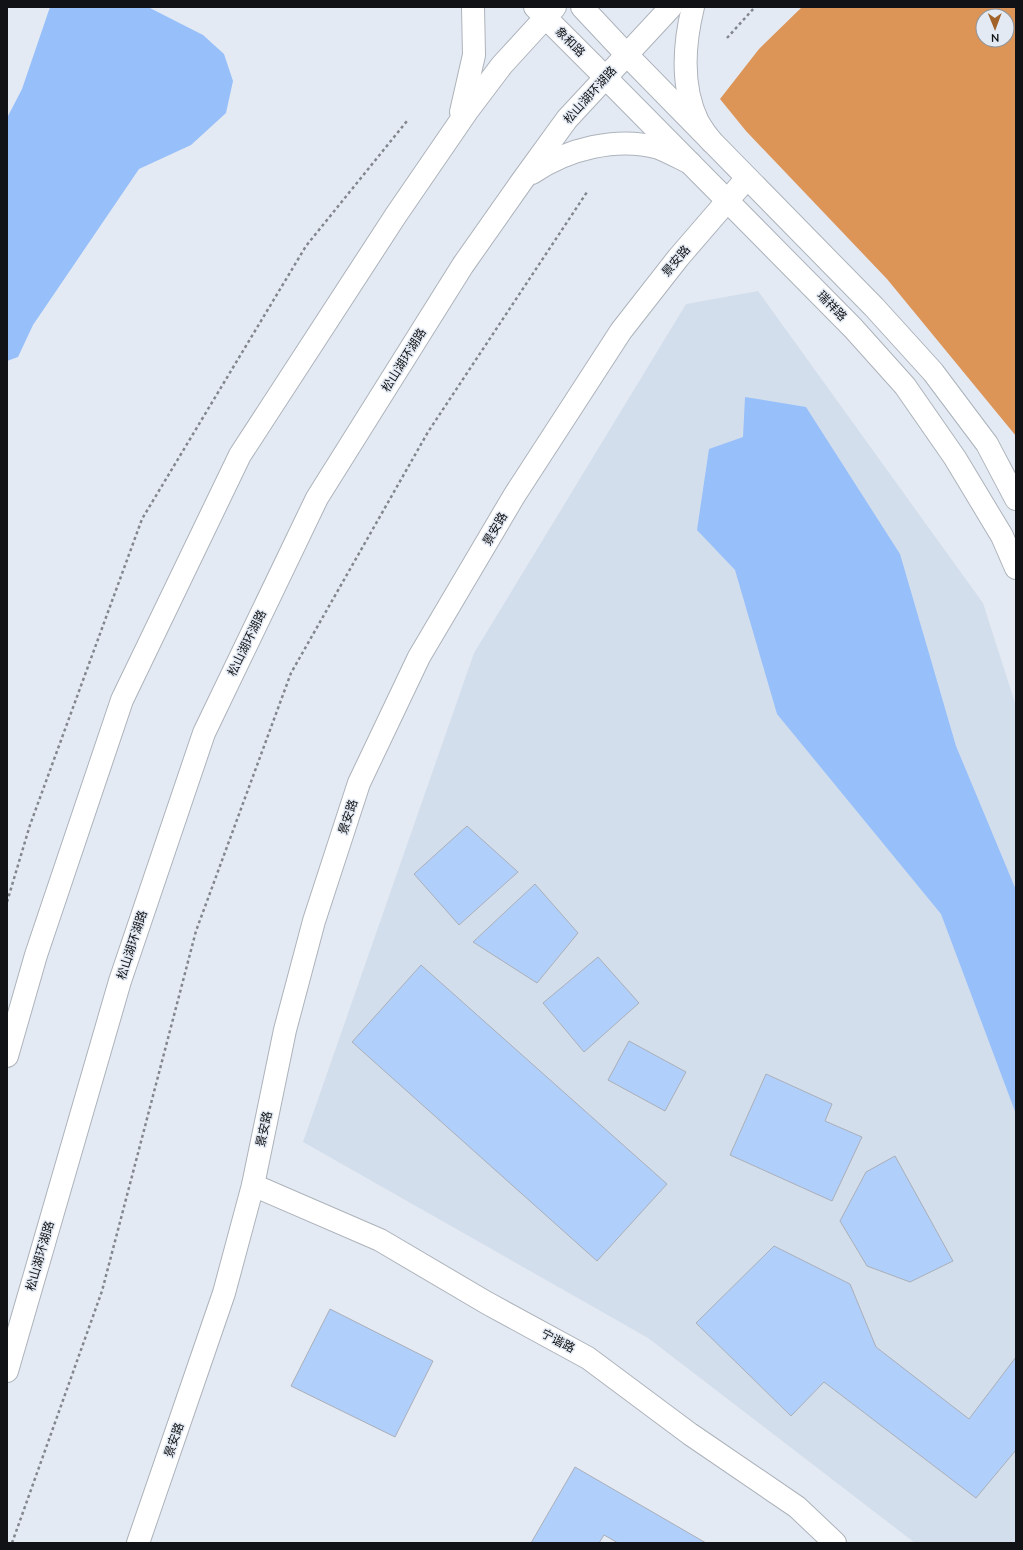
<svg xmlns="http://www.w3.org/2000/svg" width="1023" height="1550" viewBox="0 0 1023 1550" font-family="Mulish,'Noto Sans SC',sans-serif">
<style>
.built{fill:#d3deed}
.forest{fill:#dc9457;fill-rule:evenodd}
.water{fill:#97bff9}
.building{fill:#b0cffb;stroke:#aaafb8}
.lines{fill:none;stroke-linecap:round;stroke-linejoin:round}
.minor-casing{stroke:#adb3bb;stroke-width:24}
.major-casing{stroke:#adb3bb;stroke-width:24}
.path{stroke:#83878d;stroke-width:2.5;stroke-dasharray:3 3;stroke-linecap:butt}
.minor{stroke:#fff;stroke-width:22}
.major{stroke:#fff;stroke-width:22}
.labels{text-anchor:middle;stroke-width:3;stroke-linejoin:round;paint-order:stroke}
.street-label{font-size:12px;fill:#101215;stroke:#e4eaf3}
</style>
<rect width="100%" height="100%" fill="#e4eaf3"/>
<!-- built -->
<path class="built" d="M758 291 983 603 1016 706V1543H915L648 1338 303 1142 474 653 686 304Z"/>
<!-- forest -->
<path class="forest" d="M802 7H1016V436L887 279 746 131 720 99 759 49ZM983 16H1007V40H983Z"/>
<!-- water -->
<g class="water">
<path d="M50 7H148L203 35 224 54 233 81 226 113 191 145 139 169 33 325 18 357 7 361V118L22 89Z"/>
<path d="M745 397 806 407 900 554 956 746 1016 890V1114L941 914 777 714 735 570 697 530 709 449 743 437Z"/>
</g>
<!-- building -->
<g class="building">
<path d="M467 826 518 872 459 925 414 874Z"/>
<path d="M535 884 578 933 537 983 473 942Z"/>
<path d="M598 957 639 1003 584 1052 543 1003Z"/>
<path d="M421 965 667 1184 597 1261 352 1042Z"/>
<path d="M629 1041 686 1072 665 1111 608 1080Z"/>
<path d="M766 1074 832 1104 825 1121 862 1137 832 1201 730 1155Z"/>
<path d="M895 1156 953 1261 910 1282 867 1266 840 1221 866 1172Z"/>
<path d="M774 1246 850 1284 876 1347 969 1419 1016 1357V1450L976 1498 824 1382 791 1416 696 1323Z"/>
<path d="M330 1309 433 1361 395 1437 291 1386Z"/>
<path d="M575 1467 706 1543H618L604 1535 599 1543H531Z"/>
</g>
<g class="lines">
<!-- minor casing -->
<g class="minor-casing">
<g id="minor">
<path d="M626 54 874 307 933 372 987 444 1016 499"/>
<path d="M605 77 853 328 905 386 955 458 1002 536 1016 568"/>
<path d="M253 1185 380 1240 487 1303 588 1358 690 1434 797 1507 835 1543"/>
<path d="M138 1543 224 1293 253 1185 285 1030 314 921 359 783 419 657 514 496 621 331 678 258 747 178"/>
</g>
</g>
<!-- major casing -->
<g class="major-casing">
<g id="major">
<path d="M535 7 605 77"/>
<path d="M582 7 626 54"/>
<path d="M693 7C684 44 681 87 698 122 702 129 707 136 712 142"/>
<path d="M461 112 474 55 473 7"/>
<path d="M532 173C567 149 617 136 659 148 669 152 680 158 690 163"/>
<path d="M7 1056 36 955 122 700 240 455 396 215 468 110 502 65 555 7"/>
<path d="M7 1371 120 981 204 733 317 498 463 265 522 181 567 119 671 7"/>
</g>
</g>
<!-- path -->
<g class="path">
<path d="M727 38 755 7"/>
<path d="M7 902 30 825 142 519 306 246 407 121"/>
<path d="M12 1543 102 1291 196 931 291 673 428 432 587 192"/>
</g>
<!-- minor -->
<use href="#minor" class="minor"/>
<!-- major -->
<use href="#major" class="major"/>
</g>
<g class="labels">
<!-- street labels -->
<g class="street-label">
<text transform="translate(570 42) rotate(45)" y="4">象和路</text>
<text transform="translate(590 95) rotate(-48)" y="4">松山湖环湖路</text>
<text transform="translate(676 261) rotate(-50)" y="4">景安路</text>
<text transform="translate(832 306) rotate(46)" y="4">瑞祥路</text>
<text transform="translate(404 360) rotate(-58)" y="4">松山湖环湖路</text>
<text transform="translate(495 529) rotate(-60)" y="4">景安路</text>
<text transform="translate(247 643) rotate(-64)" y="4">松山湖环湖路</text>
<text transform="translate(348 817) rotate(-72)" y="4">景安路</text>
<text transform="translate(132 945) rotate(-72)" y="4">松山湖环湖路</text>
<text transform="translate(264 1129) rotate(-78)" y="4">景安路</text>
<text transform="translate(40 1256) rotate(-74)" y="4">松山湖环湖路</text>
<text transform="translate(558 1341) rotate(28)" y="4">宁谐路</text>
<text transform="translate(174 1440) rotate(-71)" y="4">景安路</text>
</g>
</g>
<!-- border -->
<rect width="1023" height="1550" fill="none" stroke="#101215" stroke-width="16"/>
<!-- north arrow -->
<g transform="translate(995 28) rotate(179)"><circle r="19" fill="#e4eaf3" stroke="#8f949a"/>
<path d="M0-3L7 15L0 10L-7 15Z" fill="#a1632a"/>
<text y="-6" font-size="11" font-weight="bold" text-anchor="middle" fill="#101215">N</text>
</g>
</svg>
